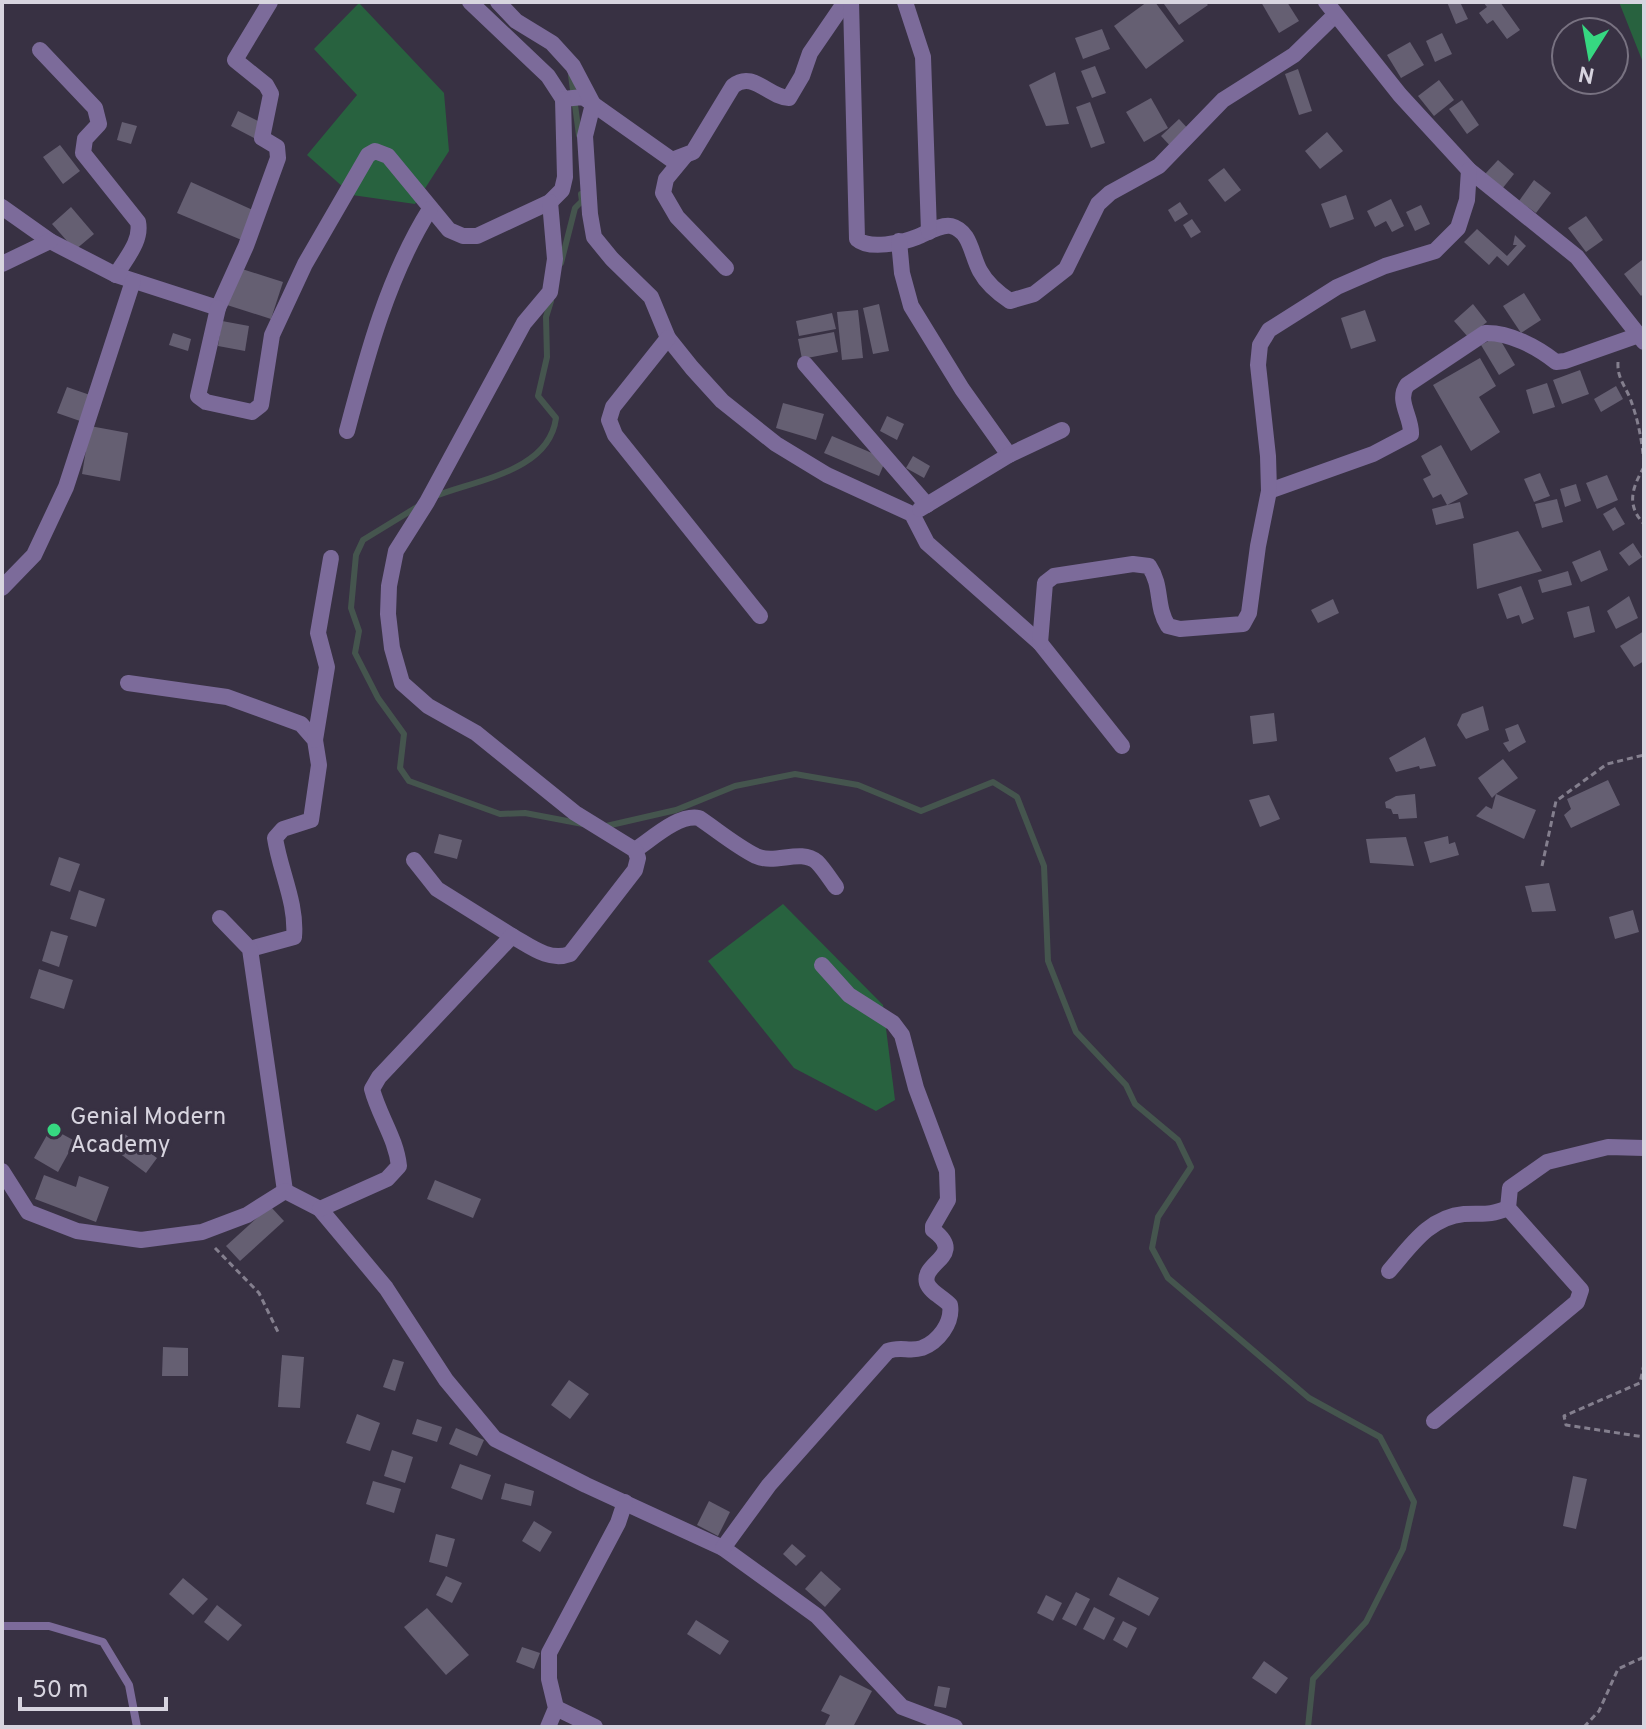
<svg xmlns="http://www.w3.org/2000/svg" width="1646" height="1729" viewBox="0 0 1646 1729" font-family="Overpass,sans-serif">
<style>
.green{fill:#28623f}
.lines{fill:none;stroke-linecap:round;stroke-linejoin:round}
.stream{stroke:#45554e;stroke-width:6}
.building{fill:#655f72}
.path{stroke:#847f8e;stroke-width:3;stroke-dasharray:6 4;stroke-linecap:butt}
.lane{stroke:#7c6b9a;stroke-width:8}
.street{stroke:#7c6b9a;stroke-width:16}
.poi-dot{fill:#36d881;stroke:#383143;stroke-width:3}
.labels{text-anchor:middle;stroke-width:6;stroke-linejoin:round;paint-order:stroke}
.poi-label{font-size:24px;fill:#d7d4df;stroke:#383143;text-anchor:start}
</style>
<rect width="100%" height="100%" fill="#383143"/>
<!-- green -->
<g class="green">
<path d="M1619 2H1644V65Z"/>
<path d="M359 3 444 93 449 151 415 204 352 195 307 155 357 95 314 49Z"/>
<path d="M783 904 883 1005 895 1100 876 1111 794 1068 708 961Z"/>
</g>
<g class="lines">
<!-- stream -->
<g class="stream">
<path d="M571 75 579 135"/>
<path d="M561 263 575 208 582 201 581 194"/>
<path d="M433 497C475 480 549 472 556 418L538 396 547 357 546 317 551 301"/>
<path d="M417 507 363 540 356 555 351 608 359 631 355 653 378 698 404 734 400 768 409 781 500 814 525 813 583 824"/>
<path d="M602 827 676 810 735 786 795 774 858 785 921 811 993 782 1017 797 1044 866 1048 961 1076 1032 1126 1085 1135 1104 1178 1140 1191 1167 1158 1217 1152 1248 1168 1278 1309 1398 1380 1437 1414 1502 1403 1549 1366 1622 1313 1679 1308 1727"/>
</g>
</g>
<!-- building -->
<g class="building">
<path d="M1147 2H1155L1184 41 1146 69 1114 26Z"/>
<path d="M1166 2H1205L1208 5 1179 25 1164 4Z"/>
<path d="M1261 2H1287L1299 21 1279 33Z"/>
<path d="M1447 2H1460L1468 19 1456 24Z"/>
<path d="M1483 2H1500L1520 30 1507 39 1493 20 1487 24 1479 13 1487 7Z"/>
<path d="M1102 29 1110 49 1083 59 1075 38Z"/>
<path d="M1442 33 1452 54 1435 62 1426 41Z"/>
<path d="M1410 42 1424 65 1401 78 1387 55Z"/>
<path d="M1095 66 1106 93 1092 98 1081 71Z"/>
<path d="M1298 69 1312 111 1299 115 1285 74Z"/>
<path d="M1055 72 1069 124 1046 126 1029 85Z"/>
<path d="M1439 80 1454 100 1434 116 1418 96Z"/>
<path d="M1151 98 1168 128 1144 142 1126 112Z"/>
<path d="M1462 100 1479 125 1467 134 1449 109Z"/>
<path d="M1090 102 1105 143 1091 148 1076 107Z"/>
<path d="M238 111 262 123 254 138 231 126Z"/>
<path d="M1179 119 1192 133 1174 150 1161 136Z"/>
<path d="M122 122 137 126 131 144 117 140Z"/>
<path d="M1327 132 1343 151 1320 169 1305 151Z"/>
<path d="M60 145 80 171 63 184 43 157Z"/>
<path d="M1498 160 1514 174 1502 189 1485 174Z"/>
<path d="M1224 168 1241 190 1225 202 1208 180Z"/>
<path d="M1534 180 1551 193 1536 213 1519 201Z"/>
<path d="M191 182 257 212 244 241 177 213Z"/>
<path d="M1346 195 1354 219 1330 228 1321 204Z"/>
<path d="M1391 199 1404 226 1392 232 1386 221 1375 227 1367 211Z"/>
<path d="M1180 202 1188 214 1175 222 1168 210Z"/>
<path d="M1421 205 1430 224 1415 231 1406 212Z"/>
<path d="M71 207 94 234 75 250 52 224Z"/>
<path d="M1586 216 1603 240 1586 252 1568 228Z"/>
<path d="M1192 219 1201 232 1191 238 1183 225Z"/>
<path d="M1477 229 1507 256 1517 245H1513L1515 235 1526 246 1508 266 1497 256 1489 265 1464 242Z"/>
<path d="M1642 260 1644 262V293L1641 296 1624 274Z"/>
<path d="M239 268 283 282 271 319 227 305Z"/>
<path d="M1524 293 1541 320 1521 333 1503 306Z"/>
<path d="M879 304 889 351 873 354 863 308Z"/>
<path d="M1473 304 1487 322 1468 337 1454 321Z"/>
<path d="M858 310 863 358 842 360 837 312Z"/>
<path d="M1365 310 1376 341 1351 349 1341 318Z"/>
<path d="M832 313 836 329 799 336 796 321Z"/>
<path d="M222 321 249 326 245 351 218 346Z"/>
<path d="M834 332 838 352 802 359 798 339Z"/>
<path d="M173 333 191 339 188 351 169 345Z"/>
<path d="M1498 336 1515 365 1499 375 1481 345Z"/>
<path d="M1480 358 1496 386 1479 397 1500 432 1471 451 1433 385Z"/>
<path d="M1580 370 1589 394 1562 404 1553 380Z"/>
<path d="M1547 383 1555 407 1533 414 1526 390Z"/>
<path d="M1616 386 1623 399 1601 412 1594 399Z"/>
<path d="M67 387 90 395 80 421 57 413Z"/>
<path d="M783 403 824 414 816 440 776 428Z"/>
<path d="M887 416 904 424 897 440 880 431Z"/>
<path d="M90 426 128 433 120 481 82 474Z"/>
<path d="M832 436 886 459 879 476 824 453Z"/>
<path d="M1441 445 1468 494 1447 505 1460 502 1464 518 1436 525 1432 509 1447 505 1441 494 1433 498 1423 479 1431 475 1421 456Z"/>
<path d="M913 456 930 466 924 478 906 468Z"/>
<path d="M1540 473 1550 496 1534 502 1524 479Z"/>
<path d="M1607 475 1618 500 1597 509 1586 483Z"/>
<path d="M1576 484 1581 501 1565 507 1560 489Z"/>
<path d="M1557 499 1563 522 1542 528 1535 504Z"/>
<path d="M1615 507 1625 524 1613 531 1603 514Z"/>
<path d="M1518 531 1542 571 1477 589 1473 544Z"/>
<path d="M1633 543 1642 557 1629 566 1619 553Z"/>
<path d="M1600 550 1608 570 1581 582 1572 562Z"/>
<path d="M1568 571 1572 585 1542 593 1538 580Z"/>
<path d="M1521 586 1534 619 1522 624 1519 615 1507 619 1498 594Z"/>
<path d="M1629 596 1638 618 1616 629 1607 611Z"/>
<path d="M1333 599 1339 613 1318 623 1311 610Z"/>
<path d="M1589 606 1595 632 1574 638 1567 612Z"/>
<path d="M1644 631V661L1634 667 1620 646Z"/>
<path d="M1483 706 1489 730 1466 739 1457 725 1462 714Z"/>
<path d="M1274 713 1277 741 1253 744 1250 716Z"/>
<path d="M1518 724 1526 742 1509 752 1503 743 1509 741 1505 729Z"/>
<path d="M1425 737 1436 766 1420 769 1419 766 1396 772 1389 758Z"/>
<path d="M1503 759 1518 778 1496 794 1536 810 1524 839 1476 816 1486 806 1492 809 1496 794 1492 798 1478 778Z"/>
<path d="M1608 780 1620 805 1571 828 1564 815 1571 809 1567 799Z"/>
<path d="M1415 794 1417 818 1399 819 1398 814H1393L1391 809 1386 808 1385 802 1396 796Z"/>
<path d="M1269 795 1280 819 1260 827 1249 800Z"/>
<path d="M439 834 462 840 457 859 434 853Z"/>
<path d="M1448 836 1449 844 1455 842 1459 855 1430 863 1424 842Z"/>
<path d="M1406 837 1414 866 1370 863 1366 839Z"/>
<path d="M59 857 80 864 70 892 50 885Z"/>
<path d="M1549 883 1556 911 1532 912 1525 886Z"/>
<path d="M79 890 105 899 96 927 70 919Z"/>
<path d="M1633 910 1639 932 1615 939 1609 917Z"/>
<path d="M51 931 68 936 59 967 42 961Z"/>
<path d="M39 969 73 980 64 1009 30 998Z"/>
<path d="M51 1128 75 1141 58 1172 34 1158Z"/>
<path d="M122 1132 157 1158 146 1173 111 1147Z"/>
<path d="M44 1175 76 1187 79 1176 109 1187 96 1222 35 1199Z"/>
<path d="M435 1180 481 1199 473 1218 427 1199Z"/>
<path d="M270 1206 284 1221 240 1261 226 1246Z"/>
<path d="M163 1347 188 1348V1376H162Z"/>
<path d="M282 1355 304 1357 300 1408 278 1407Z"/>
<path d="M393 1359 404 1362 395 1391 383 1387Z"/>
<path d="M569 1380 589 1394 570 1419 551 1405Z"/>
<path d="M357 1414 380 1423 370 1451 346 1443Z"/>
<path d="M417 1419 442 1427 437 1442 412 1434Z"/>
<path d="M456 1428 484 1440 477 1456 449 1444Z"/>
<path d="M392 1450 413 1457 405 1483 384 1476Z"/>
<path d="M460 1464 491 1475 482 1500 451 1488Z"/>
<path d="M1573 1476 1587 1479 1576 1529 1563 1526Z"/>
<path d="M373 1481 401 1489 394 1513 366 1504Z"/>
<path d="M505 1483 534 1491 531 1506 501 1499Z"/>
<path d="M709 1501 730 1512 718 1536 697 1525Z"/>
<path d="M534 1521 552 1532 540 1552 522 1541Z"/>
<path d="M436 1534 455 1539 447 1567 429 1562Z"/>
<path d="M792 1544 806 1556 796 1566 783 1554Z"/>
<path d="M821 1571 841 1589 825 1607 805 1589Z"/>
<path d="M446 1576 462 1583 452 1603 436 1595Z"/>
<path d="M1118 1577 1159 1598 1149 1616 1109 1595Z"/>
<path d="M183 1578 208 1599 193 1615 169 1594Z"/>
<path d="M1076 1592 1090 1599 1076 1626 1062 1619Z"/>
<path d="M1046 1595 1062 1603 1053 1621 1037 1613Z"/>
<path d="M217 1605 242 1625 228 1641 204 1622Z"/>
<path d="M1094 1607 1115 1618 1104 1640 1083 1629Z"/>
<path d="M427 1608 469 1655 446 1675 404 1627Z"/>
<path d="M696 1620 729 1641 720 1655 687 1634Z"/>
<path d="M1123 1621 1137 1628 1127 1648 1113 1640Z"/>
<path d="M522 1647 540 1653 534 1669 516 1662Z"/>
<path d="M1264 1661 1288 1678 1276 1694 1252 1678Z"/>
<path d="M840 1675 872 1691 853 1727H824L830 1715 821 1711Z"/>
<path d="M938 1686 950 1688 946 1708 934 1706Z"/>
</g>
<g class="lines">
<!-- path -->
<g class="path">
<path d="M1618 362C1617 377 1624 384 1630 398 1638 419 1643 444 1644 467"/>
<path d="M1644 467C1632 488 1626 505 1644 524"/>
<path d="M1542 866 1556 801 1607 764 1644 755"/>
<path d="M215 1248 259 1293 278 1332"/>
<path d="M1644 1364 1640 1383 1564 1416 1566 1425 1644 1437"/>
<path d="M1584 1727 1599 1711 1618 1669 1644 1657"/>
</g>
<!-- lane -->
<path class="lane" d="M2 1626H49L103 1642 129 1685 137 1727"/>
<!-- street -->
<g class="street">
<path d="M470 2 548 76 563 99 583 97 672 160 693 152 733 86C753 70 768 97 789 98L802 76 810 53 845 2"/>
<path d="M498 2 516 21 552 43 573 66 593 104 585 136 590 214 594 237 612 259 651 297 668 338 692 368 722 401 776 444 827 475 912 514 927 543 1040 643 1122 746"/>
<path d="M851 2 857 239C869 250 902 243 917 237 927 233 941 224 951 226 971 231 971 255 980 271 987 284 998 293 1010 301L1034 294 1066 269 1098 204 1110 193 1159 166 1223 100 1294 55 1335 15"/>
<path d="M905 2 923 57 929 232"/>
<path d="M1326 2 1400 95 1469 170 1577 257 1644 342"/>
<path d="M40 50 95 108 99 124 85 139 83 153 138 222C142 241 126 258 116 275"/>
<path d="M685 156 666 179 663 193 677 217 726 268"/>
<path d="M2 207 50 241 116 275 218 308 246 246 278 158 277 147 262 138 271 94 266 85 235 60 270 2"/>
<path d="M899 241 902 273 911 306 962 389 1009 455"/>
<path d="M2 264 50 241"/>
<path d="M218 308 198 396 206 402 252 412 261 405 272 335 305 264 368 155 375 151 388 156 449 230 463 236H477L550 202 562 190 565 177 563 99"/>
<path d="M668 338 613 407 609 420 615 435 760 616"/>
<path d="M805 364 927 505"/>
<path d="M347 431C367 355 388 276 430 209"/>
<path d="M1269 491 1373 454 1411 434C1412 417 1396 401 1407 385L1485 333C1509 332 1537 347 1556 362L1565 361 1639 335"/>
<path d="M920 509 1009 455 1062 430"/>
<path d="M2 588 34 555 66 487 133 281"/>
<path d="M1040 643 1045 583 1054 576 1133 564 1149 566C1163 587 1155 605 1168 626L1180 629 1243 624 1249 613 1258 546 1269 491 1268 456 1258 365 1260 345 1269 330 1337 287 1385 266 1435 251 1458 228 1467 200 1469 170"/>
<path d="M128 683 227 697 301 724 315 740 319 765 311 820 283 829 275 838C280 871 297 903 294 937L250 949"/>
<path d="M315 740 327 667 318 633 331 558"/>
<path d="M635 850C652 839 678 814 699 818 717 830 736 846 756 856 776 865 800 848 817 862 824 869 830 879 836 887"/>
<path d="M414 860 437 889 512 936"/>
<path d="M220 918 250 949 285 1191"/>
<path d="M2 1171 28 1212 77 1231 141 1240 202 1232 247 1215 285 1191 320 1209 386 1288 446 1380 495 1439 586 1485 723 1548 817 1616 902 1707 955 1727"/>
<path d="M320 1209 387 1179 399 1166C396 1138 379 1116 372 1089L379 1077 512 936C530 946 549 962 570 954L635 870 638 858 635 850 575 813 476 733 428 706 402 683 392 648 388 614 389 586 396 551 427 502 524 323 550 292 555 259 550 202"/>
<path d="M1389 1271C1410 1247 1429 1217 1464 1214 1484 1213 1488 1216 1508 1208"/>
<path d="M1434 1421 1577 1302 1581 1290 1508 1208 1510 1188 1547 1162 1608 1147 1644 1148"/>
<path d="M723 1548 769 1485 888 1351C900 1346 910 1352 922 1348 938 1342 953 1323 950 1305 944 1298 930 1292 927 1283 921 1262 967 1256 933 1230V1226L948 1200 947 1171 916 1088 902 1035 893 1023 849 995 822 965"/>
<path d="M556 1708 595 1727"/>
<path d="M548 1727 556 1708 549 1679V1653L618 1523 625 1502"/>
</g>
</g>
<!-- markers -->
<circle class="poi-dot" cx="54" cy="1130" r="8"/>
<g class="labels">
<!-- poi labels -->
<g class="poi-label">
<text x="70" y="1124">Genial Modern<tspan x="70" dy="28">Academy</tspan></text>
</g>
</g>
<!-- border -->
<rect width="1646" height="1729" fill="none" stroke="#d7d4df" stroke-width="8"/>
<!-- north arrow -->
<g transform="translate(1590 56) rotate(191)"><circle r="38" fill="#383143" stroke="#787281" stroke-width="2"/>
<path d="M0-6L14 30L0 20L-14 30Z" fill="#36d881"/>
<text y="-12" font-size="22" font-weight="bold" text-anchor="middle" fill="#d7d4df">N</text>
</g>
<!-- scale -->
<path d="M20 1697v12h146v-12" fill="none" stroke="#d7d4df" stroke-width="4"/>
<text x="32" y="1697" font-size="24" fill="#d7d4df" stroke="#383143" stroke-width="6" paint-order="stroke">50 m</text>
</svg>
